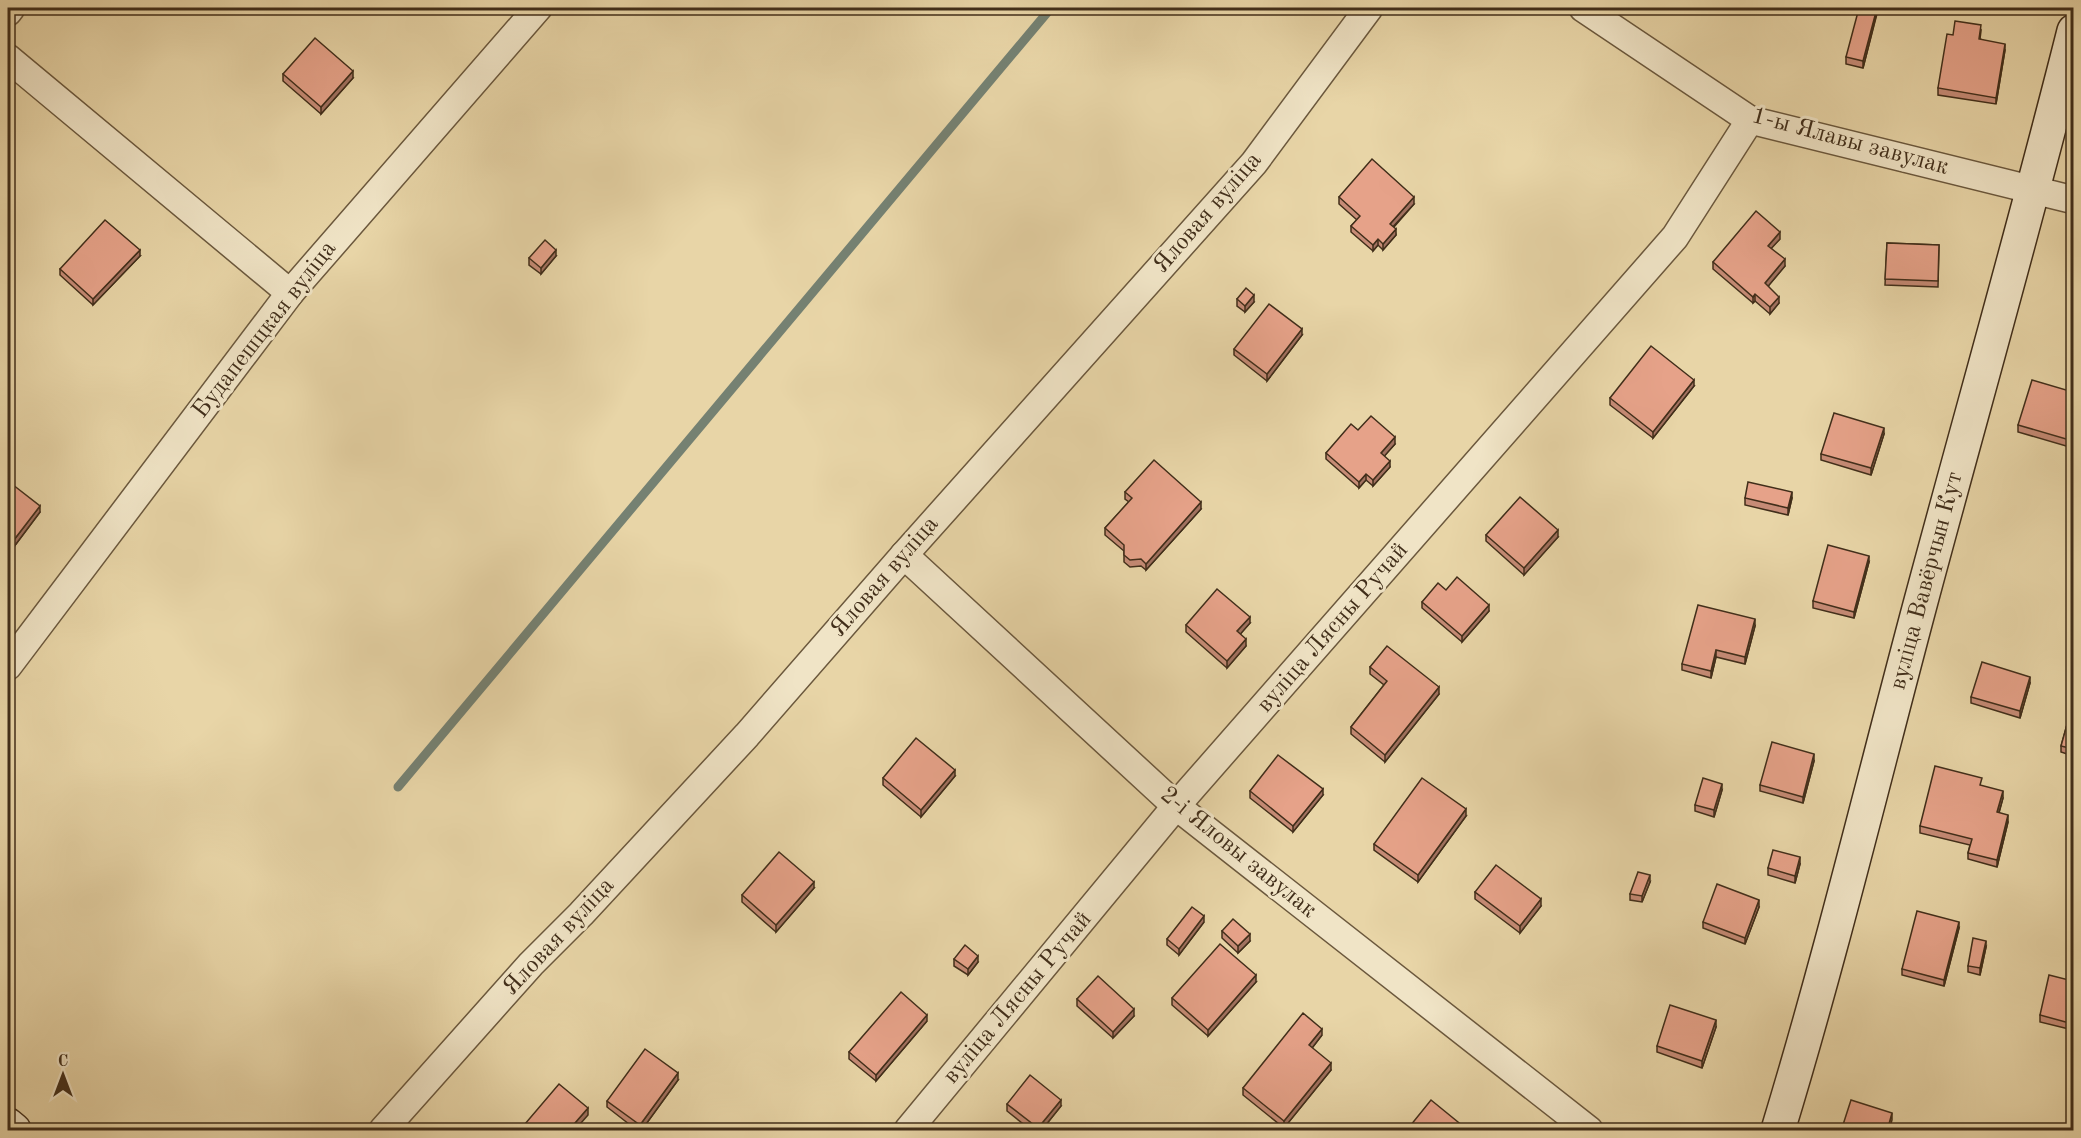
<svg xmlns="http://www.w3.org/2000/svg" width="2081" height="1138" viewBox="0 0 2081 1138" font-family="'Old Standard TT',serif">
<style>
.lines{fill:none;stroke-linecap:round;stroke-linejoin:round}
.stream{stroke:#758172;stroke-width:9}
.street-casing{stroke:#6b583d;stroke-width:30}
.secondary-casing{stroke:#412e1a;stroke-width:36}
.street{stroke:#f0e4c6;stroke-width:27}
.secondary{stroke:#f0e4c6;stroke-width:33}
.wall{fill:#c68b76;stroke:#412e1a;stroke-width:1.5}
.shaded-wall{fill:#a17160;stroke:#412e1a;stroke-width:1.5}
.building{fill:#e6a289;stroke:#412e1a;stroke-width:1.5}
.labels{text-anchor:middle;dominant-baseline:central;stroke-width:6;stroke-linejoin:round;paint-order:stroke}
.street-label{font-size:24px;fill:#412e1a;stroke:#f0e4c6}
</style>
<rect width="100%" height="100%" fill="#e8d5a7"/>
<filter id="stains"><feTurbulence type="fractalNoise" baseFrequency=".00333" numOctaves="4"/><feColorMatrix values="0 0 0 0 .2 0 0 0 0 .09 0 0 0 0 .02 0 0 0 .5 -.17"/></filter>
<radialGradient id="worn" r=".72"><stop offset=".6" stop-color="#630" stop-opacity="0"/><stop offset="1" stop-color="#630" stop-opacity=".3"/></radialGradient>
<g class="lines">
<polyline class="stream" points="398,787 1051,8"/>
<g class="street-casing">
<g id="street">
<polyline points="1583,8 1750,120 2074,200"/>
<polyline points="8,12 11,8"/>
<polyline points="8,58 290,293"/>
<polyline points="904,555 1176,806 1589,1130"/>
<polyline points="8,666 290,293 538,8"/>
<polyline points="383,1130 531,964 581,914 747,735 904,555 1254,163 1369,8"/>
<polyline points="908,1130 1176,806 1675,237 1750,120"/>
</g>
</g>
<g class="secondary-casing">
<g id="secondary">
<polyline points="8,1125 14,1130"/>
<path d="M 1778,1130 C 1831,956 1874,777 1921,601 C 1972,411 2026,222 2074,31"/>
</g>
</g>
<use href="#street" class="street"/>
<use href="#secondary" class="secondary"/>
</g>
<g class="wall">
<polygon points="1878,8 1863,68 1846,64 1846,57"/>
<polygon points="1981,31 1980,39 2005,50 1996,104 1938,95 1938,88"/>
<polygon points="283,74 353,78 321,114 283,81"/>
<polygon points="1339,197 1414,204 1394,227 1396,235 1383,250 1378,245 1373,251 1351,232 1351,226 1357,220 1339,204"/>
<polygon points="1780,239 1771,248 1785,266 1768,286 1779,303 1770,314 1755,301 1753,303 1713,269 1713,262"/>
<polygon points="1887,243 1939,245 1938,287 1885,285"/>
<polygon points="140,256 93,305 60,275 60,269"/>
<polygon points="556,256 541,274 529,265 529,258"/>
<polygon points="1237,299 1254,302 1245,312 1237,306"/>
<polygon points="1302,335 1267,381 1234,355 1234,349"/>
<polygon points="1694,386 1653,438 1610,405 1610,398"/>
<polygon points="2073,392 2073,448 2018,432 2018,425"/>
<polygon points="1358,430 1395,444 1384,456 1390,467 1373,486 1366,480 1359,488 1326,459 1326,453"/>
<polygon points="1884,434 1871,475 1821,460 1821,454"/>
<polygon points="8,482 40,512 10,552 8,550"/>
<polygon points="1125,492 1201,509 1146,570 1141,566 1130,567 1124,562 1124,551 1105,535 1105,528 1129,502 1125,499"/>
<polygon points="1745,498 1792,498 1788,515 1745,505"/>
<polygon points="1486,535 1558,537 1524,575 1486,541"/>
<polygon points="1869,562 1854,618 1813,608 1813,601"/>
<polygon points="1446,590 1489,611 1462,642 1422,608 1422,602"/>
<polygon points="1250,623 1240,634 1246,646 1227,668 1186,632 1186,625"/>
<polygon points="1755,626 1745,664 1716,657 1711,678 1682,670 1682,664"/>
<polygon points="1370,667 1439,694 1385,762 1351,734 1351,727 1384,685 1370,674"/>
<polygon points="2030,683 2020,718 1971,703 1971,697"/>
<polygon points="2073,703 2073,756 2061,752 2061,746"/>
<polygon points="1814,761 1803,803 1760,791 1760,785"/>
<polygon points="955,776 921,817 883,785 883,778"/>
<polygon points="1981,786 2003,798 1999,813 2008,822 1997,867 1968,859 1968,853 1970,845 1920,833 1920,826"/>
<polygon points="1722,790 1714,817 1695,811 1695,805"/>
<polygon points="1250,791 1323,795 1293,832 1250,798"/>
<polygon points="1466,816 1418,882 1374,850 1374,844"/>
<polygon points="1800,864 1795,883 1768,875 1768,868"/>
<polygon points="1650,882 1642,902 1630,900 1630,894"/>
<polygon points="814,888 776,932 742,902 742,895"/>
<polygon points="1475,892 1541,906 1520,933 1475,899"/>
<polygon points="1759,907 1745,944 1703,928 1703,922"/>
<polygon points="1204,922 1179,955 1167,945 1167,939"/>
<polygon points="1959,928 1944,986 1902,975 1902,969"/>
<polygon points="1222,931 1250,941 1238,953 1222,938"/>
<polygon points="1986,947 1980,975 1968,972 1968,966"/>
<polygon points="954,959 978,962 968,975 954,966"/>
<polygon points="2073,981 2073,1030 2040,1022 2040,1015"/>
<polygon points="1256,982 1208,1036 1172,1005 1172,998"/>
<polygon points="1077,999 1134,1016 1113,1038 1077,1006"/>
<polygon points="927,1021 876,1081 849,1059 849,1052"/>
<polygon points="1716,1027 1702,1068 1657,1052 1657,1046"/>
<polygon points="1322,1035 1312,1048 1331,1070 1284,1128 1243,1095 1243,1088"/>
<polygon points="678,1080 641,1131 638,1131 607,1107 607,1101"/>
<polygon points="1007,1104 1061,1106 1041,1131 1032,1131 1007,1111"/>
</g>
<g class="shaded-wall">
<polygon points="1877,8 1878,8 1878,10 1863,68 1863,61"/>
<polygon points="2005,44 2005,50 1996,104 1996,98"/>
<polygon points="353,71 353,78 321,114 321,107"/>
<polygon points="1414,197 1414,204 1390,230 1390,224"/>
<polygon points="1396,229 1396,235 1383,250 1383,244"/>
<polygon points="1780,232 1780,239 1768,252 1768,246"/>
<polygon points="1378,239 1378,245 1373,251 1373,245"/>
<polygon points="140,250 140,256 93,305 93,299"/>
<polygon points="556,250 556,256 541,274 541,268"/>
<polygon points="1785,259 1785,266 1765,290 1765,283"/>
<polygon points="1755,294 1755,301 1753,303 1753,297"/>
<polygon points="1254,295 1254,302 1245,312 1245,306"/>
<polygon points="1779,297 1779,303 1770,314 1770,307"/>
<polygon points="1302,329 1302,335 1267,381 1267,374"/>
<polygon points="1694,380 1694,386 1653,438 1653,432"/>
<polygon points="1884,428 1884,434 1871,475 1871,468"/>
<polygon points="1395,437 1395,444 1381,460 1381,453"/>
<polygon points="1390,461 1390,467 1373,486 1373,480"/>
<polygon points="1366,474 1366,480 1359,488 1359,482"/>
<polygon points="1792,492 1792,498 1788,515 1788,508"/>
<polygon points="1201,502 1201,509 1146,570 1146,564"/>
<polygon points="40,506 40,512 10,552 10,545"/>
<polygon points="1558,530 1558,537 1524,575 1524,568"/>
<polygon points="1869,556 1869,562 1854,618 1854,612"/>
<polygon points="1489,605 1489,611 1462,642 1462,636"/>
<polygon points="1250,617 1250,623 1237,638 1237,631"/>
<polygon points="1755,619 1755,626 1745,664 1745,657"/>
<polygon points="1246,639 1246,646 1227,668 1227,661"/>
<polygon points="1716,650 1716,657 1711,678 1711,671"/>
<polygon points="2030,677 2030,683 2020,718 2020,711"/>
<polygon points="1439,687 1439,694 1385,762 1385,755"/>
<polygon points="1814,754 1814,761 1803,803 1803,797"/>
<polygon points="955,770 955,776 921,817 921,810"/>
<polygon points="1722,784 1722,790 1714,817 1714,810"/>
<polygon points="1323,789 1323,795 1293,832 1293,826"/>
<polygon points="2003,791 2003,798 1997,819 1997,812"/>
<polygon points="1466,809 1466,816 1418,882 1418,875"/>
<polygon points="2008,815 2008,822 1997,867 1997,860"/>
<polygon points="1800,857 1800,864 1795,883 1795,876"/>
<polygon points="1650,875 1650,882 1642,902 1642,896"/>
<polygon points="814,882 814,888 776,932 776,925"/>
<polygon points="1541,899 1541,906 1520,933 1520,926"/>
<polygon points="1759,900 1759,907 1745,944 1745,938"/>
<polygon points="1204,916 1204,922 1179,955 1179,949"/>
<polygon points="1959,922 1959,928 1944,986 1944,980"/>
<polygon points="1250,934 1250,941 1238,953 1238,946"/>
<polygon points="1986,941 1986,947 1980,975 1980,968"/>
<polygon points="978,956 978,962 968,975 968,969"/>
<polygon points="1256,975 1256,982 1208,1036 1208,1030"/>
<polygon points="1134,1009 1134,1016 1113,1038 1113,1032"/>
<polygon points="927,1015 927,1021 876,1081 876,1075"/>
<polygon points="1716,1020 1716,1027 1702,1068 1702,1061"/>
<polygon points="1322,1029 1322,1035 1309,1052 1309,1045"/>
<polygon points="1331,1063 1331,1070 1284,1128 1284,1121"/>
<polygon points="678,1073 678,1080 641,1131 640,1131 640,1125"/>
<polygon points="1061,1100 1061,1106 1041,1131 1038,1131 1038,1128"/>
<polygon points="588,1108 588,1115 574,1131 568,1131"/>
<polygon points="1892,1113 1892,1120 1889,1131 1887,1131"/>
</g>
<g class="building">
<polygon points="1859,8 1877,8 1863,61 1846,57"/>
<polygon points="1955,21 1981,25 1979,39 2005,44 1996,98 1938,88 1947,34 1953,35"/>
<polygon points="315,38 353,71 321,107 283,74"/>
<polygon points="1372,159 1414,197 1390,224 1396,229 1383,244 1378,239 1373,245 1351,226 1360,216 1339,197"/>
<polygon points="1756,211 1780,232 1768,246 1785,259 1765,283 1779,297 1770,307 1755,294 1753,297 1713,262"/>
<polygon points="105,220 140,250 93,299 60,269"/>
<polygon points="545,240 556,250 541,268 529,258"/>
<polygon points="1887,243 1939,245 1938,281 1885,279"/>
<polygon points="1246,288 1254,295 1245,306 1237,299"/>
<polygon points="1269,304 1302,329 1267,374 1234,349"/>
<polygon points="1651,346 1694,380 1653,432 1610,398"/>
<polygon points="2032,380 2073,392 2073,441 2018,425"/>
<polygon points="1834,413 1884,428 1871,468 1821,454"/>
<polygon points="1371,416 1395,437 1381,453 1390,461 1373,480 1366,474 1359,482 1326,453 1351,424 1358,430"/>
<polygon points="1154,460 1201,502 1146,564 1141,559 1130,560 1124,555 1124,545 1105,528 1132,498 1125,492"/>
<polygon points="8,481 40,506 10,545 8,543"/>
<polygon points="1748,482 1792,492 1788,508 1745,498"/>
<polygon points="1520,497 1558,530 1524,568 1486,535"/>
<polygon points="1828,545 1869,556 1854,612 1813,601"/>
<polygon points="1457,577 1489,605 1462,636 1422,602 1438,583 1446,590"/>
<polygon points="1217,589 1250,617 1237,631 1246,639 1227,661 1186,625"/>
<polygon points="1698,605 1755,619 1745,657 1716,650 1711,671 1682,664"/>
<polygon points="1387,646 1439,687 1385,755 1351,727 1387,681 1370,667"/>
<polygon points="1982,662 2030,677 2020,711 1971,697"/>
<polygon points="2073,703 2073,749 2061,746"/>
<polygon points="916,738 955,770 921,810 883,778"/>
<polygon points="1772,742 1814,754 1803,797 1760,785"/>
<polygon points="1278,755 1323,789 1293,826 1250,791"/>
<polygon points="1935,766 1982,778 1980,785 2003,791 1997,812 2008,815 1997,860 1968,853 1972,839 1920,826"/>
<polygon points="1422,778 1466,809 1418,875 1374,844"/>
<polygon points="1703,778 1722,784 1714,810 1695,805"/>
<polygon points="1773,850 1800,857 1795,876 1768,868"/>
<polygon points="779,852 814,882 776,925 742,895"/>
<polygon points="1496,865 1541,899 1520,926 1475,892"/>
<polygon points="1638,872 1650,875 1642,896 1630,894"/>
<polygon points="1717,884 1759,900 1745,938 1703,922"/>
<polygon points="1192,907 1204,916 1179,949 1167,939"/>
<polygon points="1917,911 1959,922 1944,980 1902,969"/>
<polygon points="1233,919 1250,934 1238,946 1222,931"/>
<polygon points="1973,938 1986,941 1980,968 1968,966"/>
<polygon points="1220,944 1256,975 1208,1030 1172,998"/>
<polygon points="965,945 978,956 968,969 954,959"/>
<polygon points="2049,975 2073,981 2073,1024 2040,1015"/>
<polygon points="1098,976 1134,1009 1113,1032 1077,999"/>
<polygon points="901,992 927,1015 876,1075 849,1052"/>
<polygon points="1670,1005 1716,1020 1702,1061 1657,1046"/>
<polygon points="1303,1013 1322,1029 1309,1045 1331,1063 1284,1121 1243,1088"/>
<polygon points="645,1049 678,1073 640,1125 607,1101"/>
<polygon points="1030,1075 1061,1100 1038,1128 1007,1104"/>
<polygon points="559,1084 588,1108 568,1131 519,1131"/>
<polygon points="1431,1100 1469,1131 1406,1131"/>
<polygon points="1851,1100 1892,1113 1887,1131 1841,1131"/>
</g>
<g class="labels">
<g class="street-label">
<text transform="translate(1850 142) rotate(15)">1-ы Ялавы завулак</text>
<text transform="translate(1208 213) rotate(-49)">Яловая вуліца</text>
<text transform="translate(265 330) rotate(-52)">Будапешцкая вуліца</text>
<text transform="translate(885 577) rotate(-49)">Яловая вуліца</text>
<text transform="translate(1927 581) rotate(-75)">вуліца Вавёрчын Кут</text>
<text transform="translate(1333 628) rotate(-49)">вуліца Лясны Ручай</text>
<text transform="translate(1238 853) rotate(39)">2-і Яловы завулак</text>
<text transform="translate(559 937) rotate(-47)">Яловая вуліца</text>
<text transform="translate(1018 998) rotate(-50)">вуліца Лясны Ручай</text>
</g>
</g>
<rect width="2081" height="1138" fill="none" stroke="#e8d5a7" stroke-width="30"/>
<rect x="9" y="9" width="2063" height="1120" fill="none" stroke="#412e1a" stroke-width="3"/>
<rect x="15" y="15" width="2051" height="1108" fill="none" stroke="#412e1a" stroke-width="1.5"/>
<g transform="translate(63 1075)" stroke="#f0e4c6" stroke-width="4.5" paint-order="stroke">
<path d="M0-4.5L10 22L0 15L-10 22Z" fill="#412e1a"/>
<text y="-9" font-size="16" font-weight="bold" text-anchor="middle" fill="#412e1a">С</text>
</g>
<rect width="100%" height="100%" filter="url(#stains)"/>
<rect width="100%" height="100%" fill="url(#worn)"/>
</svg>
